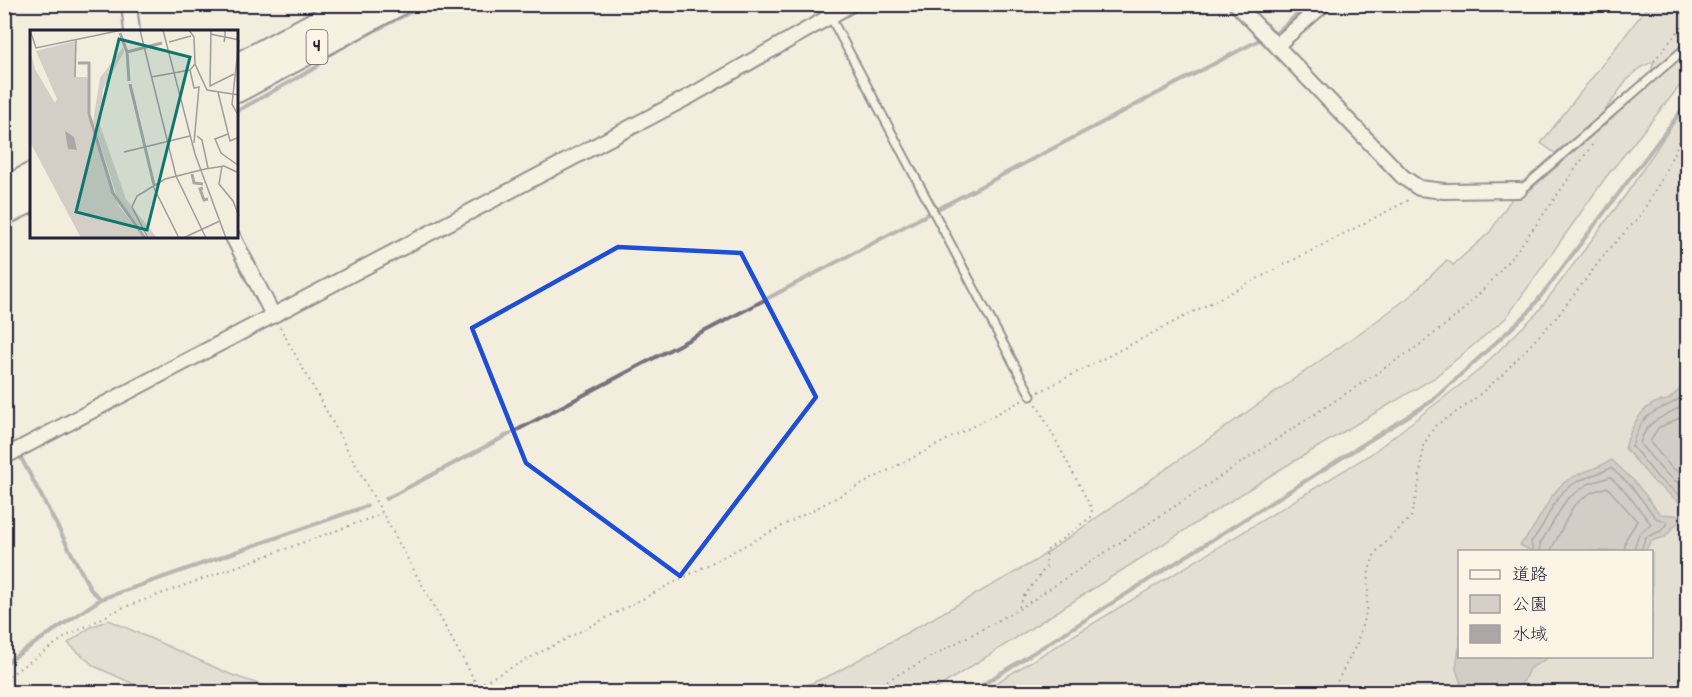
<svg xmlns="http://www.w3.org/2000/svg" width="1692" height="697" viewBox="0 0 1692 697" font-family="Dekko,'Klee One',sans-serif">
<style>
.green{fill:#d4cfc6;stroke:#7b7880;stroke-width:1.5;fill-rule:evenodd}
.water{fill:#aca7a6;stroke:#75727b;stroke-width:1.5}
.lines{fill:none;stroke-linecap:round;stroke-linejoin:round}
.shore{stroke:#595766;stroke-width:1.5}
.stream{stroke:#75727b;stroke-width:4}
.lane-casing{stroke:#22223b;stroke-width:11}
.street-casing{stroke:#22223b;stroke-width:18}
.highway-casing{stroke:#22223b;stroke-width:28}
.path{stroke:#22223b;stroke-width:2;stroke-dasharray:1.5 4.5;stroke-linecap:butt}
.lane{stroke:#fcf5e5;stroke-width:7}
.street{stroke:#fcf5e5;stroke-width:14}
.highway{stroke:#fcf5e5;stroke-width:24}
.marked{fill:none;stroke:#1d4ed8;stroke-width:4.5;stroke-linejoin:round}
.labels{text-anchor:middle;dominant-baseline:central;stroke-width:5;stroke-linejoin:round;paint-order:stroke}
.shield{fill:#fcf5e5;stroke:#63616e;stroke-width:1.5}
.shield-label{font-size:20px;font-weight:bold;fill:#22223b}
.inset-river{fill:none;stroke:#aca7a6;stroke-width:3}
.inset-road{fill:none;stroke:#9f9c9d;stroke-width:1.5}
.view{fill:#0f766e;fill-opacity:0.15;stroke:#0f766e;stroke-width:3}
.inset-edge{fill:none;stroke:#22223b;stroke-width:3}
</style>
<rect width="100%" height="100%" fill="#f3edde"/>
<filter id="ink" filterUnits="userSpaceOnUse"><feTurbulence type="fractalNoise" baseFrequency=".0167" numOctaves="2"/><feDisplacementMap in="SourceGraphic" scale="12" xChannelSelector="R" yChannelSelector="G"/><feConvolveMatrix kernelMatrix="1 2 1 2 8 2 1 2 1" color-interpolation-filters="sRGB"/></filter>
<g filter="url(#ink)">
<g class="green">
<path d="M 1649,5 L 1687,5 L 1687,42 L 1650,74 L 1654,62 C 1628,68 1619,95 1602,114 C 1589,129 1570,140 1555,153 L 1541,143 Z"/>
<polygon points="1687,52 1687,77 1606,177 1506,318 1434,378 1276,472 931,692 791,692 835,673 1035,561 1371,325 1409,297 1447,260 1453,265 1490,232 1512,198 1529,191"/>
<path d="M 1687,103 L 1687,692 L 981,692 L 1371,454 L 1478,371 L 1537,313 L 1627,193 ZM 1460,552 L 1652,552 L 1652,656 L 1460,656 Z"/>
<polygon points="109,620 232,675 282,692 151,692 94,666 68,643 91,627"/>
</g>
<g class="water">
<path d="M 1687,383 L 1688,501 L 1684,506 L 1654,482 L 1625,448 C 1631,426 1642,401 1668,400 Z"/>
<path d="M 1612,460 L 1635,482 L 1660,514 L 1676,515 L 1680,520 L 1665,537 L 1651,541 L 1645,551 L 1531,551 L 1520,545 C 1536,529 1542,509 1556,491 C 1569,473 1594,471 1612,460 Z"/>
<polygon points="1459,647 1460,656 1549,657 1529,669 1523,682 1513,692 1460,692 1462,687 1456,669"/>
</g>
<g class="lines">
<g class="shore">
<path d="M 1688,392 C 1662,416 1644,402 1632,446 L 1658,478 L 1683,498 L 1688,498"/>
<path d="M 1688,402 C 1668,417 1647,416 1640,444 L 1664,472 L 1688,491"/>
<polyline points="1688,414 1658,428 1650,442 1670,466 1688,480"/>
<path d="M 1533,552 L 1531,542 C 1544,528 1549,509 1561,494 C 1574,479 1594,476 1611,468 L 1631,486 L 1656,518 L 1668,522 L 1661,531 L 1646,537 L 1640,552"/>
<polyline points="1540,552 1540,544 1567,499 1588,484 1610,477 1625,491 1651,524 1639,534 1633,552"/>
<polyline points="1550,552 1574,505 1592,492 1607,487 1637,521 1626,539 1624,552"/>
</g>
<g class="stream">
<polyline points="1277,32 1309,4"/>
<polyline points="237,111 315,68 328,55 426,4"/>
<polyline points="4,427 15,447"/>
<polyline points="19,454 91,590 101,599"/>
<polyline points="386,499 1261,39"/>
<polyline points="4,664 101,599 367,506"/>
<polyline points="971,692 1432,401 1528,313 1688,102"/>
</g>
<g class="lane-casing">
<g id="lane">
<polyline points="830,16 1031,396"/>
<polyline points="1519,190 1528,184 1688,46"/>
</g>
</g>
<g class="street-casing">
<g id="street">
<polyline points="129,4 132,32"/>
<polyline points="1236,4 1403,177 1419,188 1444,191 1519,190"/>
<polyline points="1277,45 1324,4"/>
<polyline points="233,237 273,315"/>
<polyline points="4,457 692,95 852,4"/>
</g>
</g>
<g class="highway-casing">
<g id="highway">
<polyline points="237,66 353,4"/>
<polyline points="237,90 397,4"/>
<polyline points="4,190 32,175"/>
<polyline points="4,213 32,199"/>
</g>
</g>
<g class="path">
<polyline points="1654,61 1688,19"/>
<polyline points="280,327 481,692"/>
<polyline points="1039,392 1411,199"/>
<polyline points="1019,607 1024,596 1046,567 1046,551 1091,517 1092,509 1036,403"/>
<polyline points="4,679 67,636 122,608 382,514"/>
<polyline points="478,685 1023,400"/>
<path d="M 866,692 L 1019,609 L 1415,348 C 1428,338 1442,328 1455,317 C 1511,268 1552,201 1595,141"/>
<polyline points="1332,692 1357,643 1367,609 1369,570 1375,553 1411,517 1419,484 1423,446 1435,426 1467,405 1501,376 1555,319 1609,249 1640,216 1660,182 1688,123"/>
</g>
<use href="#lane" class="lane"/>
<use href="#street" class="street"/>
<use href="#highway" class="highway"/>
</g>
</g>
<path d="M0 0H1692V697H0ZM 618,247 L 741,253 L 816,397 L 680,576 L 526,463 L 472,328 Z" fill="#f3edde" fill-opacity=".55" fill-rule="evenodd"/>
<path class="marked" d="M 618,247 L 741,253 L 816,397 L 680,576 L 526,463 L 472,328 Z"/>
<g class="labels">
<rect class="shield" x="306.5" y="30" width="21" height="34" rx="4.5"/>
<g class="shield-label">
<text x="317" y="47">4</text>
</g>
</g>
<g transform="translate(30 30)">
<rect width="208" height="208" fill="#f3edde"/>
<path d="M 45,11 L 45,47 L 57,47 L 60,52 L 58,82 L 79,155 L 89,176 L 114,208 L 51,208 L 0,112 L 0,20 L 5,39 L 25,73 L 27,69 L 6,21 ZM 93,17 L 94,22 L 73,59 L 70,95 L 96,169 L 127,208 L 116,206 L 88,170 L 63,92 L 70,48 Z" fill="#d4cfc6"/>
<path d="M 35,101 L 44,107 L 47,120 L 38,119 Z" fill="#aca7a6"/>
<path class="inset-river" d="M 90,3 L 97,22 L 99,51M 97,22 L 132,13M 48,33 L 59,33 L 59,84 L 83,163 L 115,208M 100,54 L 124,155M 162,144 L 164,153 L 173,154M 173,158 L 170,159 L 174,170 L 178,169"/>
<path class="inset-road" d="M 0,0 L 6,18 L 92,0M 110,0 L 146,146 L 176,208M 133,0 L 165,124 L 196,208M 159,0 L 164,7 L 165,34 L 177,60 L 209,65M 181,0 L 180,56 L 204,44M 180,4 L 195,7 L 195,0M 209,10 L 202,74 L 209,87M 139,12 L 161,6M 194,12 L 195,7 L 209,10M 160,40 L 164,58 L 169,57 L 164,113M 45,47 L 46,10M 121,47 L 160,40 L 165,34M 188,62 L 200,111 L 209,107M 198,104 L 185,109 L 191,123 L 209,136M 167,106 L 172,110 L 178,138M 94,122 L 160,106M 192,136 L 189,154 L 203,171 L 209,186M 123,156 L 149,208M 118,208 L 102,177 L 107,166 L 135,149 L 175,139 L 194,136 L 209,143M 153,208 L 190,191"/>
<path class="view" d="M 89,9 L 160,27 L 117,200 L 46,182 Z"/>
<rect width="208" height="208" class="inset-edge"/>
</g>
<rect width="1692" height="697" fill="none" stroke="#fcf5e5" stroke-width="24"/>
<rect x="12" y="12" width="1668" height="673" fill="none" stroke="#22223b" stroke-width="2" filter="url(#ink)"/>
<rect x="1458" y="550" width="195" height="108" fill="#fcf5e5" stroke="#a5a1a1" stroke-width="1.5"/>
<rect x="1470" y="570" width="30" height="9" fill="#fcf5e5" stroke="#a5a1a1" stroke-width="1.5"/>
<text x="1512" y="580" font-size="18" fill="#22223b">道路</text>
<rect x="1470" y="595" width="30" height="18" fill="#d4cfc6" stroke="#a5a1a1" stroke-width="1.5"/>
<text x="1512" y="610" font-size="18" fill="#22223b">公園</text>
<rect x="1470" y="625" width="30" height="18" fill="#aca7a6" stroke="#a5a1a1" stroke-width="1.5"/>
<text x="1512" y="640" font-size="18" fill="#22223b">水域</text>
</svg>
